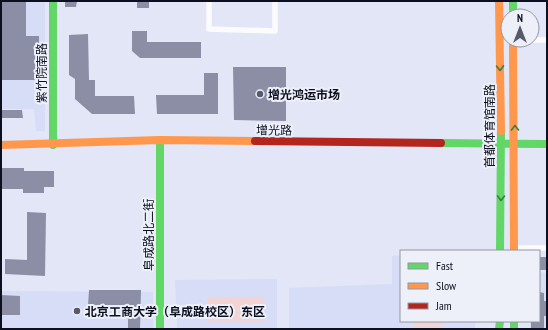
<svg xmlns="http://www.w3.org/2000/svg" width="548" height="330" viewBox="0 0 548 330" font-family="'PT Sans Narrow','Noto Sans SC',sans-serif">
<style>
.built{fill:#d7ddf6}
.pitch{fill:#f1d4d3}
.building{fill:#8b8ea5}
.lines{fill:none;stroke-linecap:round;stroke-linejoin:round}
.street{stroke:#fbfbfe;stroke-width:5.5}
.fast{stroke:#63d668;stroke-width:8}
.slow{stroke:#ff974d;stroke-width:8}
.jam{stroke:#b3261e;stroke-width:8}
.oneway{stroke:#3c7c47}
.poi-dot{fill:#575a6a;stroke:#edf0f9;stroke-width:1.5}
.labels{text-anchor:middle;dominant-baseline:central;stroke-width:4;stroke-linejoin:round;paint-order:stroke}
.street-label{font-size:12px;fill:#0c0f1f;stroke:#edf0f9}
.poi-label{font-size:12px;font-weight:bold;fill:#0c0f1f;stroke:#edf0f9;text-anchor:start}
</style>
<rect width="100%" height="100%" fill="#e2e6f6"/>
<g class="built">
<polygon points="1,1 45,1 45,131 36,131 34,109 1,109"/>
<polygon points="401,255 401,321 475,321 475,329 289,329 289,288 392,284 392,256"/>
<polygon points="539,272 547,273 547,329 530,329 530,321 539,321"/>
<polygon points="277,279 277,329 177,329 175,280"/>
<polygon points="1,291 153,292 153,329 1,329"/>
</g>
<g class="pitch">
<rect x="208" y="297" width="56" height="25"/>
<rect x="414" y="321" width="28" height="8"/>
</g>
<g class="building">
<polygon points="1,1 26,1 26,36 39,36 39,80 1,80"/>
<polygon points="65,1 77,1 76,7 65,7"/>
<rect x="137" y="1" width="12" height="7"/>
<polygon points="132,31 147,31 147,42 201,42 201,58 140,58 132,51"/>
<polygon points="88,34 89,80 95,80 95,96 134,96 135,114 92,114 75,99 75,79 69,75 69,35"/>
<polygon points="233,67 286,67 286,121 234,120"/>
<polygon points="204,73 218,73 218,114 157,114 156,95 204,95"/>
<polygon points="1,110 22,110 23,118 1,118"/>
<polygon points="1,168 24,168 24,171 54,171 54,187 44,187 44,193 23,193 23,189 1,189"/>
<polygon points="27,212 46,213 45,276 5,274 5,259 27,260"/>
<rect x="539" y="257" width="8" height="13"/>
<polygon points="89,290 141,290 140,329 128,329 128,305 88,305"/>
<polygon points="539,292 544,293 544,301 547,301 547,316 544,316 544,329 531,329 531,321 539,321"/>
<polygon points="1,295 20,296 20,315 1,315"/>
</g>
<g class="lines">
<g class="street">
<polyline points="209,1 209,29 275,31 275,1"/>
<polyline points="532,40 547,40"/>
<polyline points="514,248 547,248"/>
</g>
<g class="fast">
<polyline points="53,1 53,145"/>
<polyline points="513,1 513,16"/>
<polyline points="160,140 160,329"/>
<polyline points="441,143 547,144"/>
<polyline points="500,251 501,131"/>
<polyline points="514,321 514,329"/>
<polyline points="499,329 500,321"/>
</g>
<g class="slow">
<polyline points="499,1 501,131"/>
<polyline points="513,40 514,251"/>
<polyline points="1,145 160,140 255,141"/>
</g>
<polyline class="jam" points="255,141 441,143"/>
</g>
<defs><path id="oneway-chevron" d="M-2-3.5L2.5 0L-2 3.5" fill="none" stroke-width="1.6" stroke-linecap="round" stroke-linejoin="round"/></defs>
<g class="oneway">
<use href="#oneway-chevron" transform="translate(500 68) rotate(89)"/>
<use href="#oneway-chevron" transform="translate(515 128) rotate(-91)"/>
<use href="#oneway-chevron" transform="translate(501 198) rotate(91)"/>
</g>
<g class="poi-dot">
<circle cx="260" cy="94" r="4"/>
<circle cx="77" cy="311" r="4"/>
</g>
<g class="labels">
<g class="street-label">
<text transform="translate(41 73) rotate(-90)">紫竹院南路</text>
<text transform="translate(489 126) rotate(-90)">首都体育馆南路</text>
<text transform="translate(274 130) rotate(1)">增光路</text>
<text transform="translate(148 235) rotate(-90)">阜成路北二街</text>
</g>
<g class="poi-label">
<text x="268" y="94">增光鸿运市场</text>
<text x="85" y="311">北京工商大学（阜成路校区）东区</text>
</g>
</g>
<rect width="548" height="330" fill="none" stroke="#0c0f1f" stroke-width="4"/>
<rect x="400" y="250" width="140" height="72" fill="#edf0f9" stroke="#9396a2"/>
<rect x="408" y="263" width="20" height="6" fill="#63d668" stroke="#9396a2"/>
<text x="436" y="270" font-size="12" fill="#0c0f1f">Fast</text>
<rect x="408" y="283" width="20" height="6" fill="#ff974d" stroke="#9396a2"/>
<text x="436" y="290" font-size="12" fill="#0c0f1f">Slow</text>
<rect x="408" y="303" width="20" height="6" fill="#b3261e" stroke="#9396a2"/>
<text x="436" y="310" font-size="12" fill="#0c0f1f">Jam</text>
<g transform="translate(520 28)"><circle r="19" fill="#edf0f9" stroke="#9396a2"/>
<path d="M0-3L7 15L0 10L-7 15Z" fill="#575a6a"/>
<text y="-6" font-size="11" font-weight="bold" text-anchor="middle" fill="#0c0f1f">N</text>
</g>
</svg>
